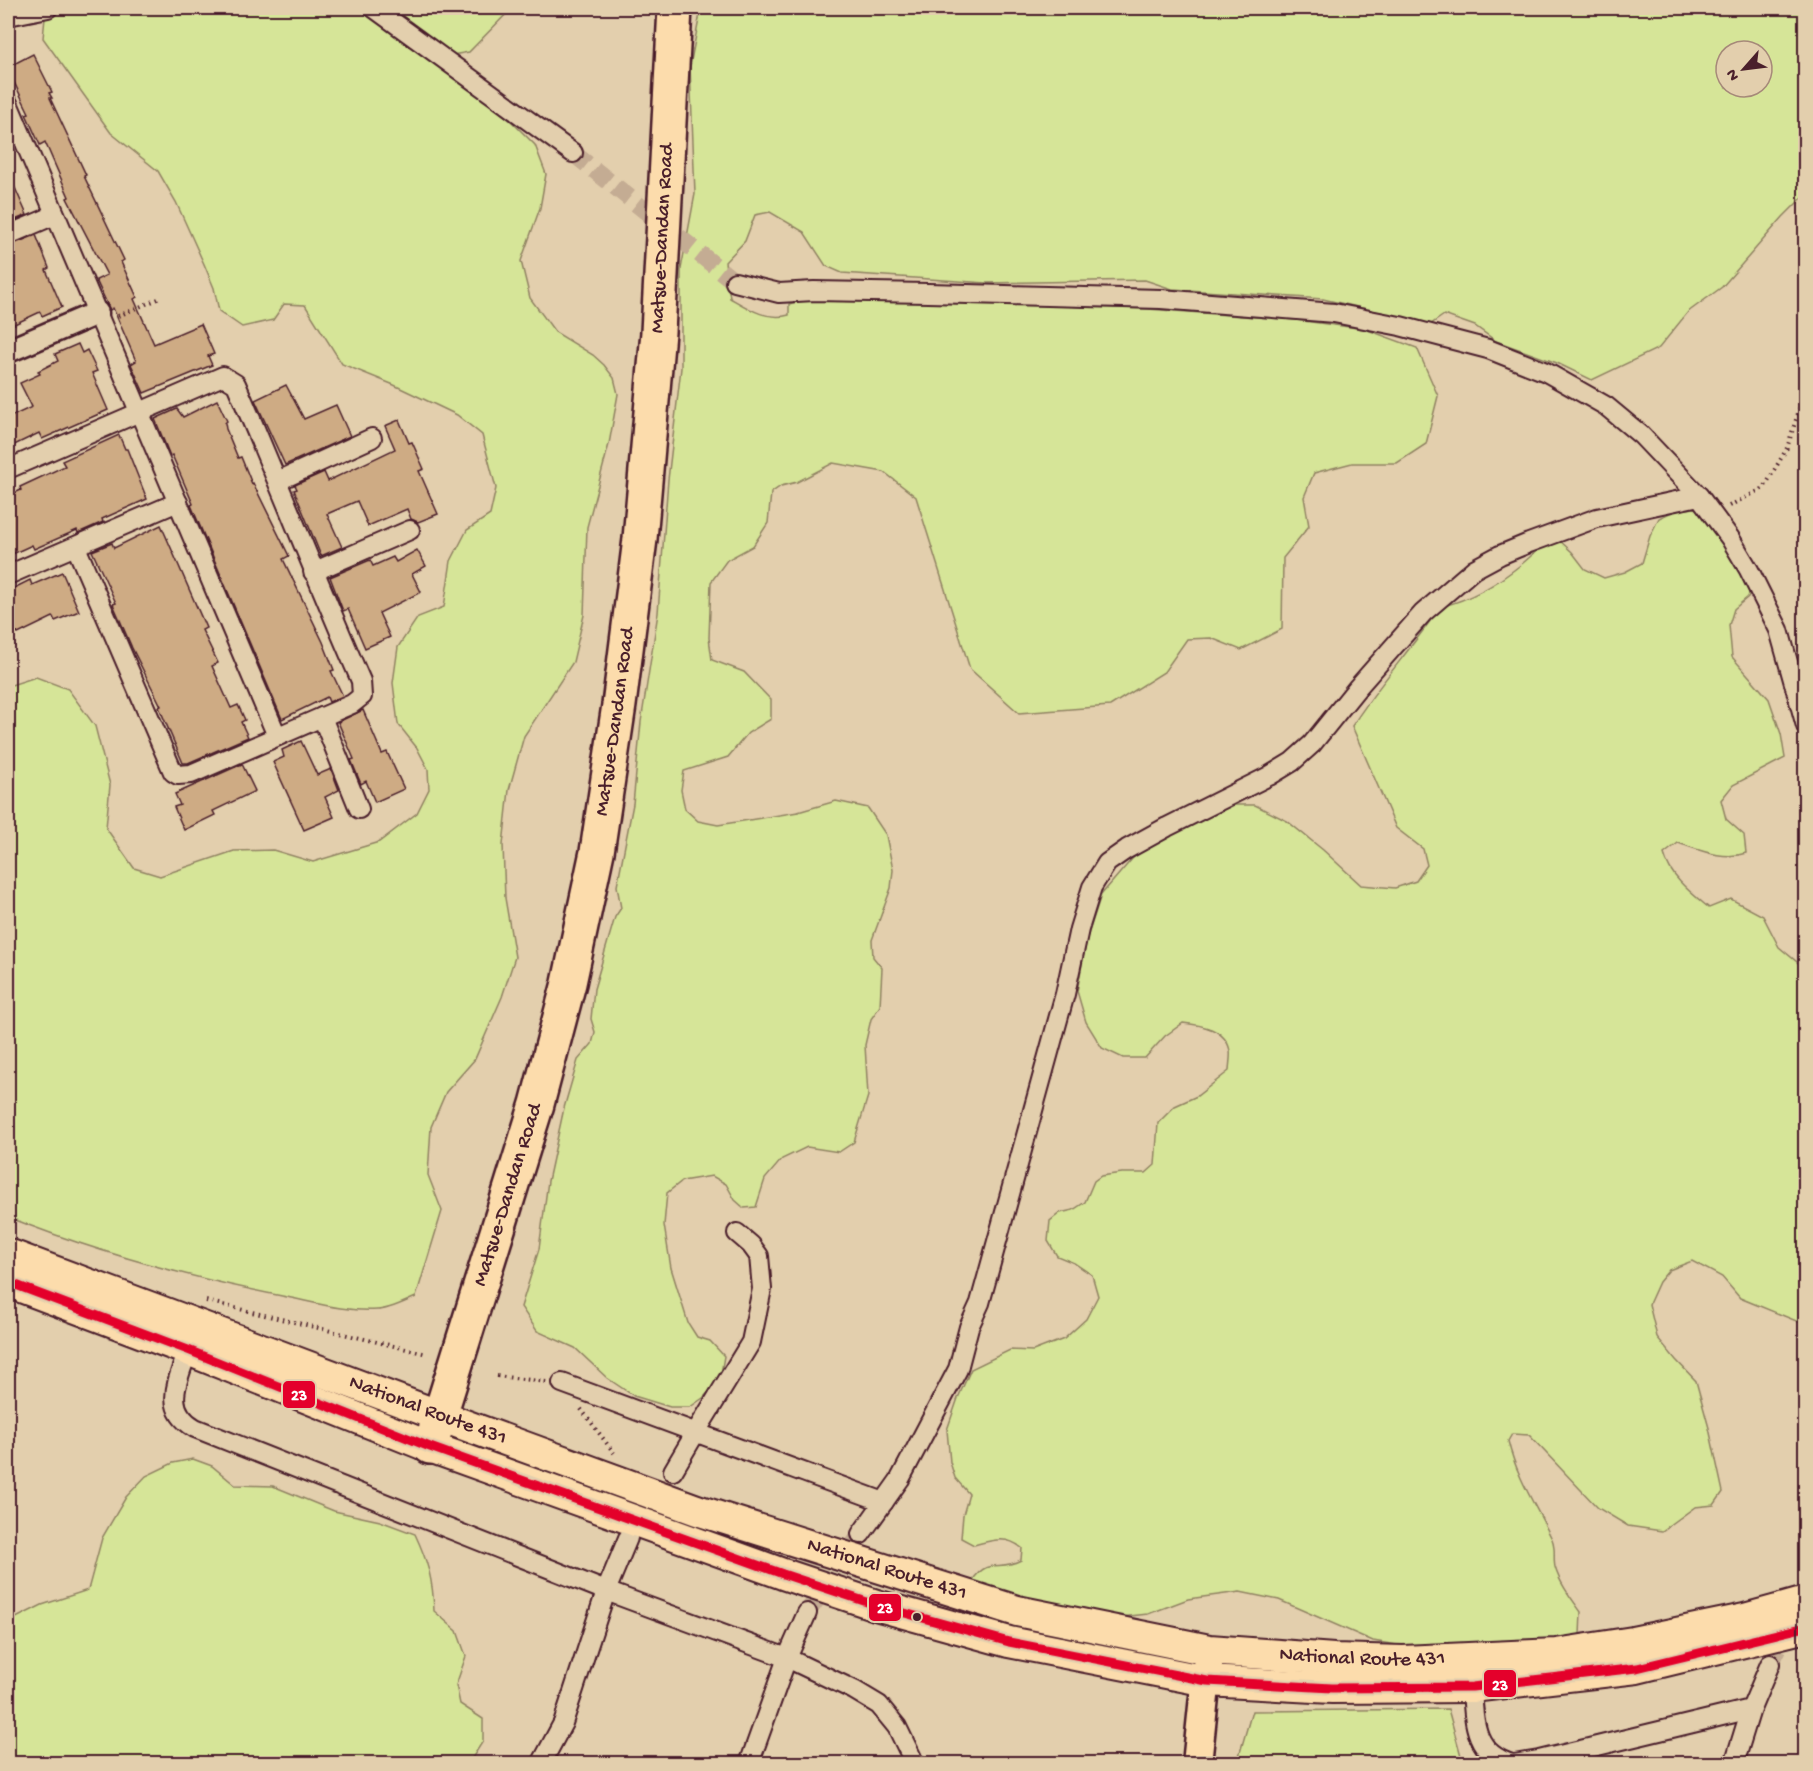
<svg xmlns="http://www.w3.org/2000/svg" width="1813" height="1771" viewBox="0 0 1813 1771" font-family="'Gochi Hand',sans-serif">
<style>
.green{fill:#d6e598;stroke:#908262;stroke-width:1.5;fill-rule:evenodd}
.building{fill:#ceab84;stroke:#4a1f2b;stroke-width:1.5}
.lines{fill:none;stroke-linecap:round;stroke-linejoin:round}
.minor-tunnel{stroke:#c4ac93;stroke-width:18;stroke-dasharray:18 9;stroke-linecap:butt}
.minor-casing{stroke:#4a1f2b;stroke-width:22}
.tertiary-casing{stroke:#4a1f2b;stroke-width:27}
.primary-casing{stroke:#4a1f2b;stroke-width:33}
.trunk-casing{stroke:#4a1f2b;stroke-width:34}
.motorway-casing{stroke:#4a1f2b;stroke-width:38}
.path{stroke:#4a1f2b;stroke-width:4;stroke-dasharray:1.5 4.5;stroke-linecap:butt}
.minor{stroke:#e3cfad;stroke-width:18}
.tertiary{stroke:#e3cfad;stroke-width:22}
.primary{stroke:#fcdcac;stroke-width:28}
.trunk{stroke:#fcdcac;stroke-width:30}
.motorway{stroke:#fcdcac;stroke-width:33}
.bus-1-casing{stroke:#e3cfad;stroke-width:14}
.bus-1{stroke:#e4002b;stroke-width:9}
.bus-dot{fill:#4a1f2b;stroke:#e3cfad;stroke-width:2}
.labels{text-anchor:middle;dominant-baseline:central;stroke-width:5;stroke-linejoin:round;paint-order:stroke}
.street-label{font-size:21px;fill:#4a1f2b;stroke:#e3cfad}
.line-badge{stroke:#e3cfad;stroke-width:2}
.badge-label{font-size:16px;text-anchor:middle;font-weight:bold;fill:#fff}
</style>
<rect width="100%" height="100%" fill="#e3cfad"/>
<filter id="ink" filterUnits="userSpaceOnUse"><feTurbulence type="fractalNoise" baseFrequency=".0167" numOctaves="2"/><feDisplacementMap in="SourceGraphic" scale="12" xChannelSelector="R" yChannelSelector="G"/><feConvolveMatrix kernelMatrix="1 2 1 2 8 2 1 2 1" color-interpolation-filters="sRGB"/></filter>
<g filter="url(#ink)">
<g class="green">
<path d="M 79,8 L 361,8 L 458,79 L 512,122 L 535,145 L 546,174 L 540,208 L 521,261 L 530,298 L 555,332 L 593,355 L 604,365 L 614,378 L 618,394 L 609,444 L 587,527 L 584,615 L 573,662 L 524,736 L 509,790 L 503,845 L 505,898 L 515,957 L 502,997 L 475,1059 L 446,1092 L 431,1127 L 428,1175 L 442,1211 L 416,1297 C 404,1302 389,1310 377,1310 C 347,1312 316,1303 287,1297 C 191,1278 98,1253 8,1217 L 8,686 L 36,677 L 68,689 L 95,726 L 110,785 L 106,828 L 134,868 L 160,876 L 234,851 L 273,850 L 313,862 L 379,842 L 417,813 L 429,789 L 428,769 L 417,748 L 398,724 L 393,683 L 398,647 L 418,617 L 444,607 L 451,561 L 467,530 L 490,515 L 496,488 L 482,435 L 457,415 L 394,385 L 342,364 L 305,305 L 284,304 L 273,320 L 242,327 L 219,311 L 214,288 L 204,264 L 176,202 L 158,171 L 111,133 L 43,38 L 45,18 L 61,11 Z"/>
<polygon points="386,8 512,8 469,52 452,55"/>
<path d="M 708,8 L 1805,8 L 1805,195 L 1783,217 L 1722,287 L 1688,312 L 1659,348 L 1592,380 L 1557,363 L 1496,341 L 1475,326 L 1444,315 L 1431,324 L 1323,299 L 1172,289 L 1145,280 L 987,283 L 842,273 L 826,266 L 804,232 L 770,212 L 755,215 L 745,241 L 725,262 L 730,298 C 749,309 767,321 789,315 L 789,304 L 815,297 L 1148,309 L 1296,320 L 1365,329 L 1417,348 L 1438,396 L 1426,444 L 1397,463 L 1352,463 L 1314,473 L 1304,497 L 1309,526 L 1283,558 L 1282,629 L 1241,650 L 1211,638 L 1187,639 L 1164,672 L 1110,706 L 1019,713 L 970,669 L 916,497 L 884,472 L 833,463 L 797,482 L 781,486 L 771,493 L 768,523 L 753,546 L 727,560 L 711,582 L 709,638 L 712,660 L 744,672 L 771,700 L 771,719 L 748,733 L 728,757 L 684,771 L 681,790 L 685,809 L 698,821 L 718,825 L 798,812 L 836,801 L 868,808 L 886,835 L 893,870 L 891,888 L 872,940 L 873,957 L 882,968 L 880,1006 L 871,1019 L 865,1045 L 868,1096 L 854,1142 L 839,1152 L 807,1147 L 782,1159 L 765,1179 L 756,1207 L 744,1208 L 735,1200 L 726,1184 L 712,1176 L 682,1181 L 667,1193 L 664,1225 L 671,1268 L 688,1323 L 697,1337 L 710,1341 L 724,1356 L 720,1380 L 703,1398 L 690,1407 L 670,1407 L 634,1396 L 607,1378 L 575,1348 L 537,1331 L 521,1307 L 539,1249 L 548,1181 L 564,1108 L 578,1060 L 592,1044 L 595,1032 L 591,1019 L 594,989 L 615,917 L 621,908 L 617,886 L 633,804 L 641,722 L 658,613 L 668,480 L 681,368 L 681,269 L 695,194 L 690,66 L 700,14 ZM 1726,51 L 1762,51 L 1762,87 L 1726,87 Z"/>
<path d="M 1694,508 L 1717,513 L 1756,573 L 1748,597 L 1734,609 L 1729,625 L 1732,657 L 1769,699 L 1781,734 L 1785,758 L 1733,785 L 1721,800 L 1726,819 L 1744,835 L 1746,853 C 1724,861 1700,850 1678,843 L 1664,854 C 1670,877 1691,893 1709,908 L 1731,899 L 1763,916 L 1779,947 L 1802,966 L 1805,964 L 1806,1325 L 1740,1298 L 1722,1277 L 1692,1261 L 1669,1270 L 1659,1282 L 1649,1304 L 1657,1337 L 1676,1360 L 1696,1381 L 1709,1428 L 1723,1492 L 1714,1505 L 1695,1507 L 1662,1531 L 1628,1526 L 1598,1508 L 1529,1435 L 1512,1434 L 1508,1441 C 1517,1478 1536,1506 1552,1539 C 1556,1548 1553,1558 1555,1567 C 1560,1584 1571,1598 1581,1612 L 1580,1635 L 1563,1646 L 1421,1649 L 1373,1641 L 1279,1600 L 1240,1592 L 1188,1599 L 1148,1614 L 1093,1620 L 972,1581 C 989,1556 999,1572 1021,1560 L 1022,1548 C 1006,1535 993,1540 974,1545 L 961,1538 L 963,1515 L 969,1494 L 955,1478 L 950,1462 L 947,1430 L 958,1398 L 971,1369 L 1010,1350 L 1033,1351 L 1064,1339 L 1086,1319 L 1098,1296 L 1092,1275 L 1074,1263 L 1057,1256 L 1048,1241 L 1050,1221 L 1060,1213 L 1073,1210 L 1085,1202 L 1094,1181 L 1101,1176 L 1122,1173 L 1146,1173 L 1155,1165 L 1158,1123 L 1175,1106 L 1197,1096 L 1229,1071 C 1229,1065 1231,1057 1230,1051 C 1226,1029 1202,1025 1183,1023 L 1165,1036 L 1145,1058 L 1123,1058 L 1102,1048 L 1086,1022 L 1077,991 L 1087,938 L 1101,895 L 1132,859 L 1161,835 L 1226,805 L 1255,805 L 1287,821 L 1323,850 L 1361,885 L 1395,888 L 1416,881 L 1427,865 L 1423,849 L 1396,828 L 1352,726 C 1379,684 1412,648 1440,607 C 1472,599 1497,584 1523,563 C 1535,553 1543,543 1558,539 L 1572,552 L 1585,569 L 1604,578 L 1625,572 L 1642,563 L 1650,536 L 1659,518 L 1674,511 Z"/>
<path d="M 193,1459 L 212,1466 L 235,1485 L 273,1486 L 334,1511 L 380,1521 L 415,1534 C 428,1562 433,1580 434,1611 L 457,1631 L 466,1656 L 456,1685 L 460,1704 L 483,1719 L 483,1741 L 469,1763 L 8,1763 L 8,1622 L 42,1605 L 88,1590 L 102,1538 L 126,1497 L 146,1476 L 173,1463 Z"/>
<polygon points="1448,1709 1463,1763 1237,1763 1252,1711"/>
</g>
<g class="building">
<polygon points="33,54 52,92 49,93 52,98 50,98 86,175 84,176 124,260 121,262 137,297 134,299 154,344 201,324 214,354 208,356 212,365 144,393 131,364 136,361 113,308 110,310 96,280 107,275 67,198 69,197 45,142 40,145 26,114 29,113 8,70 8,67"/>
<polygon points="8,172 27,215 8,223"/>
<polygon points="36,235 49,268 46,270 62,307 42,316 40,312 8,327 8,246"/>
<polygon points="78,344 82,353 87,350 97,371 92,373 108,410 42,439 39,433 8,448 8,418 32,407 20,383 40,374 38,371 58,361 55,354"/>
<polygon points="286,385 304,419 336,405 350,436 285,465 255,400"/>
<polygon points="217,400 227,421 225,423 226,429 238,458 241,457 252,484 253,483 289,556 283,559 323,642 334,670 331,671 343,696 329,702 327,697 282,719 191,505 193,504 172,455 170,456 155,419 177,409 183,417"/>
<polygon points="399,420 409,443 412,442 424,469 419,471 438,514 418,522 411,519 407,509 368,526 357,501 327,514 342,547 321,556 294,490 297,489 295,485 324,472 328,481 395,449 385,426"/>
<polygon points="119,435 125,449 127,449 147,499 102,519 103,522 78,533 77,530 34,549 32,545 8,556 8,496 21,490 20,487 65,466 62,461"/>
<polygon points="161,525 206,628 202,630 218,663 212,666 231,708 238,705 245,720 241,722 248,737 188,763 183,763 159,707 161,706 132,648 113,604 116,603 92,551 112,543 114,548"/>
<polygon points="417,550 426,566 412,574 421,592 379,613 390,637 365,648 348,609 343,611 330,577 370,560 373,566 393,557 396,562"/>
<polygon points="62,572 79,611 55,621 53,617 18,634 17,632 8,636 8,591 30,580 32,585"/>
<polygon points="363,710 382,754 387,752 404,789 375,802 366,781 361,784 351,760 354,759 338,722"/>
<polygon points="301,741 317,775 331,769 339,790 325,797 334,817 304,830 273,762 284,757 282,750"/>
<polygon points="242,764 255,791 213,811 215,815 184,830 174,807 180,805 175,794"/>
</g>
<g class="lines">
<g class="minor-tunnel">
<polyline points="573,153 735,282"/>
<polyline points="807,1613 861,1534"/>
<polyline points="1770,1664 1789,1627"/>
</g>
<g class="minor-casing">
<g id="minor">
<polyline points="374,8 573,153"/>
<polyline points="8,16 48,8"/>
<polyline points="8,103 277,736"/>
<polyline points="8,235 55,215"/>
<polyline points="735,282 779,293 814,291 928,293 1161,299 1334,313 1400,326 1488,349 1546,372 1606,406 1641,435 1699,496 1730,538 1749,570 1779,630 1806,726"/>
<path d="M 8,469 L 223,376 L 236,384 C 279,483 318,583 361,681 L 362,696 L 352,704 L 191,774 L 178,775 L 173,772 L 76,547"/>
<polyline points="278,481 372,438"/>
<polyline points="313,572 410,530"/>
<polyline points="8,575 178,502"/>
<polyline points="322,717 359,809"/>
<path d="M 188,1350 C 179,1379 161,1408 195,1428 L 606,1591 L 787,1658 L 854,1690 L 879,1705 L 897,1727 L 915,1764"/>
<polyline points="562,1383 884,1502"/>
<polyline points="699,1427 751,1342 762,1289 759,1256 751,1245 737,1233"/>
<polyline points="673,1471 693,1437"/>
<polyline points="861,1534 900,1479 958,1369 969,1327 980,1303 1065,994 1079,929 1092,887 1107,863 1127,849 1167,827 1269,776 1292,762 1312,744 1358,687 1423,613 1474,569 1500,555 1529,543 1597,518 1699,496"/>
<path d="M 1472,1687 C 1474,1720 1473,1753 1512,1764"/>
<polyline points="541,1764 563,1723 606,1591 628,1538"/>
<polyline points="749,1764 787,1658 807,1613"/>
<polyline points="1514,1764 1539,1760 1751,1709"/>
<polyline points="1734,1764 1751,1709 1770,1664"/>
</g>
</g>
<g class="tertiary-casing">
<polyline id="tertiary" points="8,351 97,313"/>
</g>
<g class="primary-casing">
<polyline id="primary" points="1197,1764 1208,1658"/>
</g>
<g class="trunk-casing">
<g id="trunk">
<path id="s1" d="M 8,1254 L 440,1416 L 697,1510 L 1017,1611 L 1209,1650 L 1334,1659 L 1403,1661 L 1556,1654 L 1633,1642 L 1745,1619 L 1806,1602"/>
<polyline points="8,1282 188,1350 430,1447 783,1574 876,1605 1009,1642 1207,1681 1332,1688 1472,1687 1637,1668 1806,1627"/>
</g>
</g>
<g class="motorway-casing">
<g id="motorway">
<path id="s2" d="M 430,1447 L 537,1104 L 569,983 L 597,852 L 619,705 L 640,539 L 658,332 L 675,8"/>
</g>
</g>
<g class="path">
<polyline points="118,316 158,299"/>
<polyline points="1729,506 1764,488 1787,448 1806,388"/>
<polyline points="206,1301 427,1354"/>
<polyline points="497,1376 547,1382"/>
<polyline points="581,1409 614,1453"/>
</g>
<use href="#minor" class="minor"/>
<use href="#tertiary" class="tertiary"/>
<use href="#primary" class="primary"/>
<use href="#trunk" class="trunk"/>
<use href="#motorway" class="motorway"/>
<g class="bus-1-casing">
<polyline id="bus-1" points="8,1282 188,1350 430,1447 783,1574 876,1605 1009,1642 1207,1681 1332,1688 1472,1687 1637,1668 1806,1627"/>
</g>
<use href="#bus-1" class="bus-1"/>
</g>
</g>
<circle class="bus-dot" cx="917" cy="1617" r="5"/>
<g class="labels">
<g class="street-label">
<text stroke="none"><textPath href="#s2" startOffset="1236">Matsue-Dandan Road</textPath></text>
<text stroke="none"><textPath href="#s2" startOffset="750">Matsue-Dandan Road</textPath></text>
<text stroke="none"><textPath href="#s2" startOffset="264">Matsue-Dandan Road</textPath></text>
<text stroke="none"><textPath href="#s1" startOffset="448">National Route 431</textPath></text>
<text stroke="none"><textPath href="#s1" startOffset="934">National Route 431</textPath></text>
<text stroke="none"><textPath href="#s1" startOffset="1420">National Route 431</textPath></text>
</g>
</g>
<g class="line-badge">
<rect x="282" y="1380" width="34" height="29" rx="6" fill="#e4002b"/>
<rect x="868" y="1593" width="34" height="29" rx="6" fill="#e4002b"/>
<rect x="1483" y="1669" width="34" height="29" rx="6" fill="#e4002b"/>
</g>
<g class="badge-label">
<text x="299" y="1400">23</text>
<text x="885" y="1613">23</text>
<text x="1500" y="1690">23</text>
</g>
<rect width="1813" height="1771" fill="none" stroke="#e3cfad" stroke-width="30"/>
<rect x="15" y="15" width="1783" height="1741" fill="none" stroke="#4a1f2b" stroke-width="2" filter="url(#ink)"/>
<g transform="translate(1744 69) rotate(242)"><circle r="28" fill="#e3cfad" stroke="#a68979" stroke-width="1.5"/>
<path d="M0-4.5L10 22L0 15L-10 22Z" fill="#4a1f2b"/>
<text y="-9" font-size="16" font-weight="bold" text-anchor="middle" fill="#4a1f2b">N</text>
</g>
</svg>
